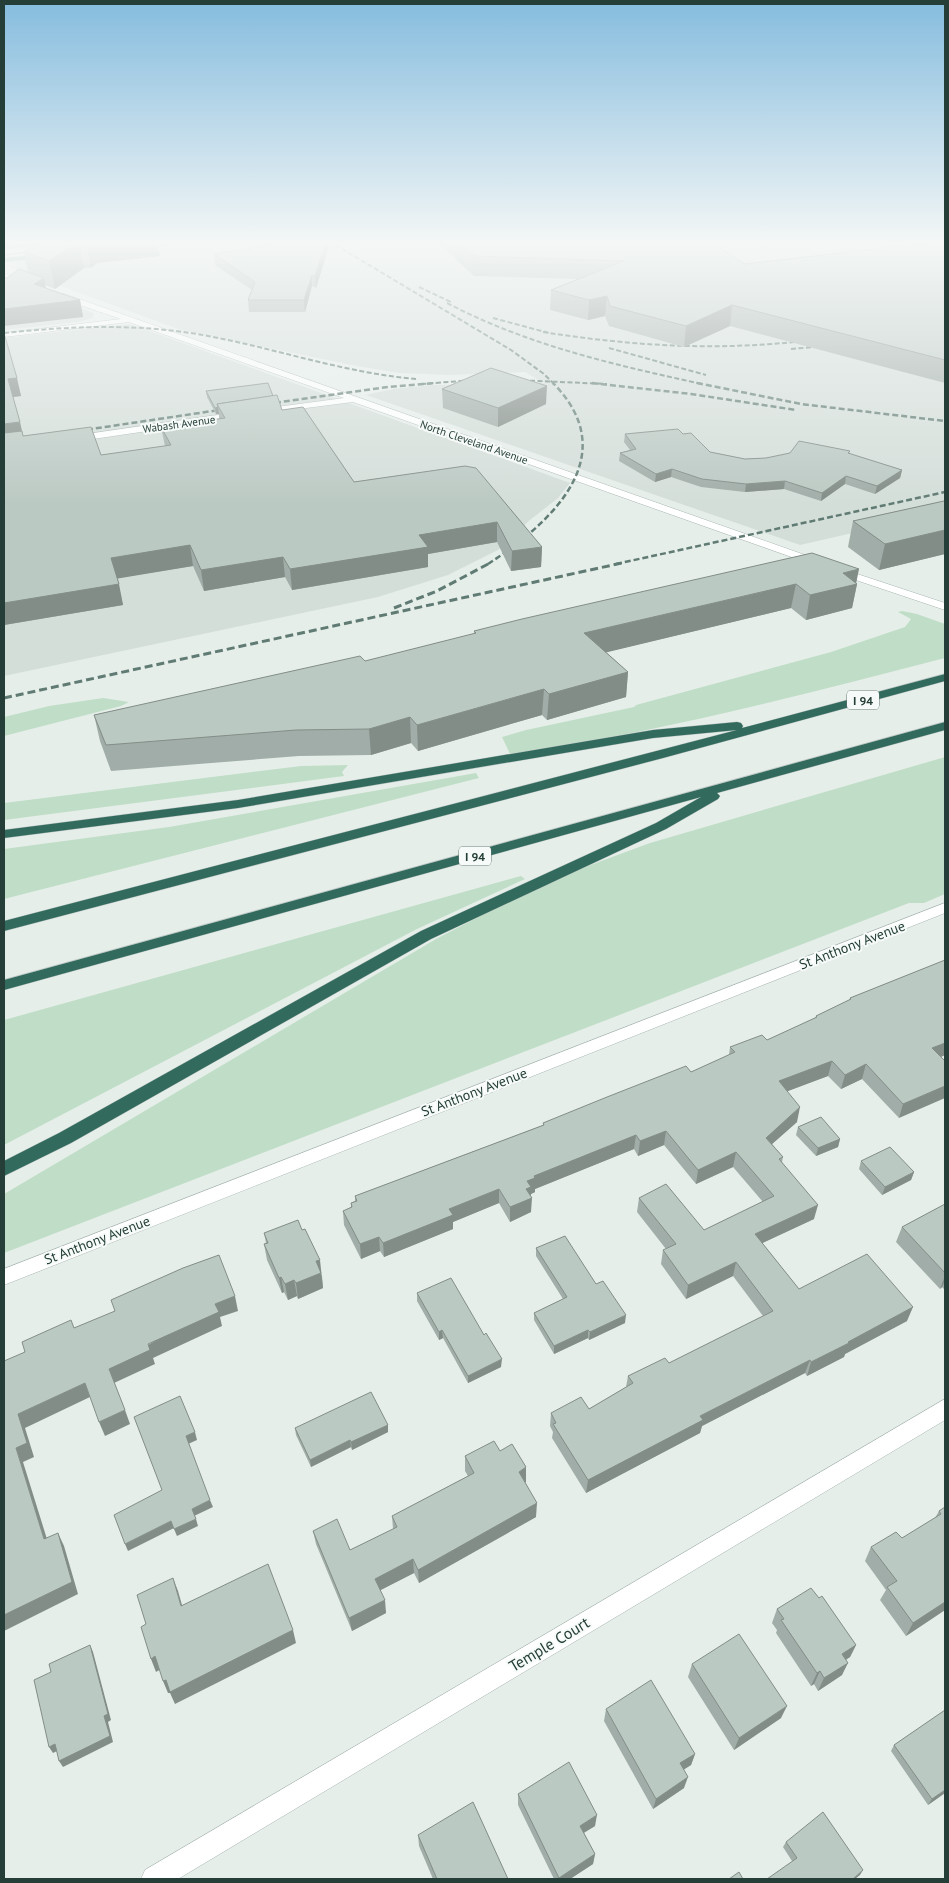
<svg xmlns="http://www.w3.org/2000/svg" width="949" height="1883" viewBox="0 0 949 1883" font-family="'PT Sans',sans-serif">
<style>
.built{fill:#d4ded9}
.green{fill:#c0dec7}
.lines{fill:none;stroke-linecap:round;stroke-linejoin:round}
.minor-casing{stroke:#a8b6b1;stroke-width:1}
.major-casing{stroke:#c2c9c7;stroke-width:1}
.highway-casing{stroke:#c2c9c7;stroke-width:1}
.minor{fill:#fff;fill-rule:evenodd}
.major{fill:#6ca192;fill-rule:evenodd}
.highway{fill:#326b5d;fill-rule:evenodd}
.tram{stroke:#607b73;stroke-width:1}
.rail-far2{stroke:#607b73;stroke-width:2;stroke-dasharray:5 2.5;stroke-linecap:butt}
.rail-far1{stroke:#607b73;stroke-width:2.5;stroke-dasharray:6 3;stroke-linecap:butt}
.rail{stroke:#607b73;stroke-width:3;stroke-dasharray:8 4;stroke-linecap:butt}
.wall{fill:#a1ada8}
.shaded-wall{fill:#838d88}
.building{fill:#bbc9c3;stroke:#838d88}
.labels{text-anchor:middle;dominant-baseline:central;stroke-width:4;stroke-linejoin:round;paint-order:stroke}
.far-street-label{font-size:11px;fill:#253f38;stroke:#f6faf8}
.shield{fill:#f6faf8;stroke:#647772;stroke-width:1}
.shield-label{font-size:12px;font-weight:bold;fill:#253f38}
.street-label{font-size:14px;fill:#253f38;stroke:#f6faf8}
.near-street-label{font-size:16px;fill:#253f38;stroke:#f6faf8}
</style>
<rect width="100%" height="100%" fill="#e6eeea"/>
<g class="built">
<polygon points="214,241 945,241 945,512 800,545 366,395 393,389 431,385 544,383 525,372 450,375 399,373 357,366 181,330 9,267 12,263 22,260"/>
<polygon points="4,281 93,313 94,315 92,318 78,322 4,330"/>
<polygon points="130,324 570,483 558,498 530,520 498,550 448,575 378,597 4,676 4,338"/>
</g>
<g class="green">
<path d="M 902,611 L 917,614 L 945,624 L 945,658 C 802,695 656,733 510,754 L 502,737 L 526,730 L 634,707 L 636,705 L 831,652 L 905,627 L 911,619 L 898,612 Z"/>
<polygon points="103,698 129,702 121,706 4,736 4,717 49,706"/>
<polygon points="945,757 945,894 924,903 909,903 4,1253 4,1194 436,939 515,898 577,870 650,843"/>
<polygon points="348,765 342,772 344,776 4,820 4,803 301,766"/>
<polygon points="476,773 479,778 4,899 4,849 169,827"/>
<polygon points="521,876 525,879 417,929 4,1145 4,1020"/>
</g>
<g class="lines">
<g class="minor-casing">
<g id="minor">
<polygon points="4,273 31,282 32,284 28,286 4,277"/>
<polygon points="59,294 65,294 822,561 823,563 822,565 814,565 353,402 259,414 258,412 262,409 344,398 129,322 4,337 4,333 121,319 59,298"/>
<polygon points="239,412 243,415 242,417 73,442 69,439 73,436"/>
<polygon points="839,568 945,603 945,610 835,573 834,571"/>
<polygon points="945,903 945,913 4,1285 4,1269"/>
<polygon points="945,1399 945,1420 178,1879 141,1879 145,1870"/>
</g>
</g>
<g class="major-casing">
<g id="major">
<polygon points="46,241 70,241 67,243 4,249 4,245"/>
<polygon points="168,241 192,241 189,243 137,248 134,246 137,244"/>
<polygon points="45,254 48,256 47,257 4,262 4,258"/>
</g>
</g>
<g class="highway-casing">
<g id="highway">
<polygon points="945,674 945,681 663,758 4,931 4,921 737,730 653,738 238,808 4,838 4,830 238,800 653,730 737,722 741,723 743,726 742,728"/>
<polygon points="945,722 945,730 717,793 720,796 718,799 666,829 431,939 71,1143 4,1176 4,1161 59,1133 421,931 656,823 701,797 4,990 4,980"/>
</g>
</g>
<use href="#minor" class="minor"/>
<use href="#major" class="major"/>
<use href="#highway" class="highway"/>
<polyline class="tram" points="4,255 39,251"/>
<g class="rail-far2">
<polyline points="329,241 511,350 544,374 554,384"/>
<polyline points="419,287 453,303"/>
<path d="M 447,303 C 527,345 615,365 702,384"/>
<polyline points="493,318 549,333"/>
<path d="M 543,332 C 632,346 714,351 804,341"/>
<path d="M 4,333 C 72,326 140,323 208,336 C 278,349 345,373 416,379"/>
<polyline points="609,348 706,375"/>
<polyline points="791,349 826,346"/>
<polyline points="515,380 607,384"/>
<polyline points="421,384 475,380"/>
</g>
<g class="rail-far1">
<polyline points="592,383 691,394 796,410"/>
<polyline points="697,383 801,404 945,421"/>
<polyline points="266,404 388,387 436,383"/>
<polyline points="78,431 226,409"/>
<path d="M 488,564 C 551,523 625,456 553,383"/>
<polyline points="616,564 945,492"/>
</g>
<g class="rail">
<polyline points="394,608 437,591 490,563"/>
<polyline points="4,698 622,563"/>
</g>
</g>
<g class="wall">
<polygon points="40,241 157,241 160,256 97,263 91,268 84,268 55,289 45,285 46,288 80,300 83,317 7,278 28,273 24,252"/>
<polygon points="436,241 709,241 745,264 945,241 945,383 730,326 684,347 609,326 605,316 588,320 550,310 551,290 578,279 474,276"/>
<polygon points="329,246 316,288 312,286 305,312 249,312 248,300 252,290 215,265 214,254"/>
<polygon points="4,333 21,396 13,397 23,436 101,455 165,446 161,427 219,419 219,414 216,414 207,397 206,391 273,396 282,410 354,482 465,466 542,547 541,567 511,571 497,542 428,554 428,567 292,590 285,577 204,591 193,566 117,578 123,605 4,625"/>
<polygon points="442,389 546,404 498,427 443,408"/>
<polygon points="625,434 683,434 710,452 745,459 766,458 850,451 849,454 902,470 900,478 875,494 845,484 821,501 784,489 745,492 701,487 671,477 655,482 619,461 620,453 630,450 624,442"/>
<polygon points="945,501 945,554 879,570 848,547 853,521"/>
<polygon points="812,553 857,584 852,608 806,620 791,608 606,652 628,672 626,697 547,720 542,715 418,751 411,743 371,755 299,756 111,771 100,741 94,715 365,661 474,634 474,631"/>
<polygon points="945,960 945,1055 941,1057 899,1118 862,1079 841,1089 828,1076 787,1091 797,1122 772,1144 783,1157 782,1162 814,1219 762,1243 799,1289 907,1321 845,1354 844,1357 807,1376 805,1373 702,1426 700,1433 586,1493 552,1438 553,1432 550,1426 551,1413 589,1409 626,1387 628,1376 669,1363 763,1316 733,1276 686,1299 661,1264 663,1250 666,1249 637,1212 639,1198 704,1230 763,1202 733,1167 696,1184 664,1145 638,1156 634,1149 535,1189 535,1192 531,1194 531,1212 510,1222 499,1203 453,1222 453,1229 384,1257 380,1251 361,1259 344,1225 343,1211 351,1207 351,1203 355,1201 355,1196 543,1125 543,1123 691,1072 729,1055 730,1047 767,1040 815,1018 816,1016 849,1000 850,998"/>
<polygon points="798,1127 840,1139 838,1147 816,1156 796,1135"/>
<polygon points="861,1161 914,1172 911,1180 882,1195 859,1169"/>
<polygon points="945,1204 945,1290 942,1287 940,1289 896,1242 902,1227"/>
<polygon points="264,1233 322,1276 323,1288 298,1299 297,1296 288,1300 284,1292 282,1293 267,1260 264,1244 266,1243"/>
<polygon points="536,1248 596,1284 625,1323 589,1340 588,1338 554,1354 534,1320 534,1313 563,1299 536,1256"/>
<polygon points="417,1293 501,1367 468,1383 443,1338 439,1340 417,1301"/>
<polygon points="388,1425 388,1432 352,1450 351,1447 311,1467 296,1435 295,1428"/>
<polygon points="500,1451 526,1482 525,1482 536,1517 419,1583 414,1573 380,1590 386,1613 352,1631 316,1544 313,1531 350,1550 393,1529 392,1516 468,1476 465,1471 465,1456"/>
<polygon points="945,1507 945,1610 906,1636 880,1600 886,1590 865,1561 871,1547 902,1538 935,1518 939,1511"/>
<polygon points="819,1598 856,1645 850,1657 846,1660 842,1675 818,1691 814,1684 811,1686 776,1633 777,1630 772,1623 777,1609"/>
<polygon points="692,1664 781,1718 734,1750 688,1677"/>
<polygon points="945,1708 945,1793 928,1805 891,1751 894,1745 944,1711"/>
<polygon points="606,1709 695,1754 691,1765 684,1769 684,1788 653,1809 604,1721"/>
<polygon points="518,1794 595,1826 584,1833 595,1854 593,1864 570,1879 554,1879 518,1805"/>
<polygon points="418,1835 508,1879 433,1879 419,1846"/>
<polygon points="786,1842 860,1875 792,1861 783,1847"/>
</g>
<g class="shaded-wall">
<polygon points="79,241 84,268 55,289 49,261"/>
<polygon points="82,241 157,241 160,256 97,263 91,268 86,241"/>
<polygon points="326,241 328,241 329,246 316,288 315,277"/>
<polygon points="312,275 312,286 305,312 304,300"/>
<polygon points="44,278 47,294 34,284"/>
<polygon points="607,296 605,316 588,320 589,300"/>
<polygon points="80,300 83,317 4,326 4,309"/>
<polygon points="732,305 730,326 684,347 686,326"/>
<polygon points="17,378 21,396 12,397 8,379"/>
<polygon points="547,386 546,404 498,427 498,408"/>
<polygon points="218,407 219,414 216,414 215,408"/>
<polygon points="20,422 24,440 4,444 4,424"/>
<polygon points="672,469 671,477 655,482 656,474"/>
<polygon points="902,470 900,478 875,494 877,486"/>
<polygon points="846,476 845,484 821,501 822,493"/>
<polygon points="785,481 784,489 745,492 746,484"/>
<polygon points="497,522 497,542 428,554 428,567 292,590 290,569 419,535"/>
<polygon points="945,530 945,554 879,570 885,544"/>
<polygon points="190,545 193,566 115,579 111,558"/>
<polygon points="542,547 541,567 511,571 512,551"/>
<polygon points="283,557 285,577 204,591 201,570"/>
<polygon points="859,569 856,584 857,584 852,608 806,620 810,595 843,573"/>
<polygon points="119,584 123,605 4,625 4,603"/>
<polygon points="796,584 791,608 583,658 584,633"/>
<polygon points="628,672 626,697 547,720 549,694"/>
<polygon points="544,689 542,715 418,751 417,725"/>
<polygon points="410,717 411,743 371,755 369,729"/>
<polygon points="945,1043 945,1055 927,1063 932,1048"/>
<polygon points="832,1061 828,1076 775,1096 779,1081"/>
<polygon points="866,1064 862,1079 841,1089 845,1075"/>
<polygon points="945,1086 945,1098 899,1118 903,1104"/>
<polygon points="800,1107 797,1122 763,1152 766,1138"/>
<polygon points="666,1131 664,1145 638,1156 640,1141"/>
<polygon points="636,1135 634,1149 535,1189 535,1192 531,1194 530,1199 532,1198 531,1212 510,1222 510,1207 527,1181 534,1176"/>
<polygon points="840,1139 838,1147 816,1156 818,1148"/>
<polygon points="736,1152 733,1167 696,1184 698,1170"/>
<polygon points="914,1172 911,1180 882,1195 885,1187"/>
<polygon points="499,1189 499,1203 453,1222 453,1229 384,1257 383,1243 449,1209"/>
<polygon points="818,1205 814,1219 752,1248 755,1234"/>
<polygon points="379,1237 380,1251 361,1259 360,1244"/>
<polygon points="320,1260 323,1288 298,1299 296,1283 316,1261"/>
<polygon points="736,1262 733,1276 686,1299 688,1285"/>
<polygon points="945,1276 945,1281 942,1287 940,1289"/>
<polygon points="281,1277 284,1292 282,1293 279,1278"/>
<polygon points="294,1280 297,1296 288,1300 285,1284"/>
<polygon points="235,1296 238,1311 220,1317 222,1326 153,1358 155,1364 114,1383 109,1369 215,1304"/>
<polygon points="913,1307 907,1321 845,1354 844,1357 807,1376 811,1362"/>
<polygon points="626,1315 625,1323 589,1340 590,1332"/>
<polygon points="442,1330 443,1338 439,1340 439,1332"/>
<polygon points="588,1330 588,1338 554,1354 554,1346"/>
<polygon points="502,1359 501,1367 468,1383 468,1376"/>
<polygon points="810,1360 805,1373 702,1426 700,1433 586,1493 588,1480 700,1416"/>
<polygon points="85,1383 90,1397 25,1428 34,1457 23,1462 51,1552 44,1539 16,1448 18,1414"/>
<polygon points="125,1410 130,1424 105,1436 99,1422"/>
<polygon points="388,1425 388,1432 352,1450 351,1442"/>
<polygon points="195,1432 197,1440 188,1444 186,1436"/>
<polygon points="350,1440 351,1447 311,1467 310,1460"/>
<polygon points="526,1467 526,1482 518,1486 519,1472"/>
<polygon points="210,1500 213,1507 194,1516 192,1509"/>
<polygon points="537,1503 536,1517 419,1583 418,1570"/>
<polygon points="196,1519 198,1526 177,1536 174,1529"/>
<polygon points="171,1521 174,1528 128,1551 125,1544"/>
<polygon points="58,1533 64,1546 78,1594 4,1631 4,1615"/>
<polygon points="413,1559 414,1573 377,1592 375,1579"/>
<polygon points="173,1578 178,1591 186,1619 181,1606"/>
<polygon points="385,1600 386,1613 352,1631 349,1618"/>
<polygon points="945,1602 945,1610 906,1636 913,1623"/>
<polygon points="293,1630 296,1643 175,1704 170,1693 168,1693 163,1681"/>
<polygon points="90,1645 93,1652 111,1720 108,1722 113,1742 63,1767 59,1761 104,1716"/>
<polygon points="856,1645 850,1657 835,1666 842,1654"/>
<polygon points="155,1656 161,1669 156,1672 151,1659"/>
<polygon points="848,1663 842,1675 818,1691 824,1678"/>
<polygon points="820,1671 814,1684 811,1686 817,1673"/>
<polygon points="787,1706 781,1718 734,1750 739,1738"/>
<polygon points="55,1744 59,1750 53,1753 49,1747"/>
<polygon points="695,1754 691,1765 677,1774 680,1763"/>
<polygon points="688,1777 684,1788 653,1809 656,1799"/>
<polygon points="945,1790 945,1793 928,1805 932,1799"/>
<polygon points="597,1815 595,1826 578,1836 580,1826"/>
<polygon points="595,1854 593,1864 570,1879 559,1879 559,1878"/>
<polygon points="863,1870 860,1875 855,1879 853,1879"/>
</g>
<g class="building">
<polygon points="40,241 79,241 49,261 24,252"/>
<polygon points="295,241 326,241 315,277 312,275 304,300 248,300 255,282 214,254"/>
<polygon points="457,241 709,241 745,264 945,241 945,360 732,305 686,326 610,306 607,296 589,300 551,290 624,261 474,256"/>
<polygon points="19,269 44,278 34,284 80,300 4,309 4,278 7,278"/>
<polygon points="4,333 17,378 8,379 20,422 4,424"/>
<polygon points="491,368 547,386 498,408 442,389"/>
<polygon points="268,383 273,396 217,404 218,407 215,408 206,391"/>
<polygon points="277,395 282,410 303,407 354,482 465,466 476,468 542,547 512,551 497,522 419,535 428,547 290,569 283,557 201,570 190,545 111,558 119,584 4,603 4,433 22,431 23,436 91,427 101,455 171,445 161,427 225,418 217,404"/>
<polygon points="678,429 683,434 691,433 710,452 745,459 766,458 790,453 799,441 850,451 848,453 902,470 877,486 846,476 822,493 785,481 746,484 702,479 672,469 656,474 620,453 636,449 625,434"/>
<polygon points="944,501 945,501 945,530 885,544 853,521"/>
<polygon points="812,553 859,569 843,573 857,584 810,595 796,584 584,633 628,672 549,694 544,689 417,725 410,717 369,729 296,730 106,745 94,715 360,656 365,661 476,633 474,631 522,619"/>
<polygon points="945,960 945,1043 932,1048 945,1061 945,1086 903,1104 866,1064 845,1075 832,1061 779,1081 800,1107 766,1138 783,1157 779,1159 818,1205 755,1234 799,1289 867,1254 913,1307 848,1342 849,1343 811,1362 810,1360 700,1416 703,1420 588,1480 553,1424 556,1423 551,1413 581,1397 589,1409 633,1383 628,1376 665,1358 669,1363 773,1311 736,1262 688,1285 663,1250 676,1244 639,1198 666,1184 704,1230 774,1196 736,1152 698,1170 666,1131 640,1141 636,1135 534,1176 535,1178 527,1181 531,1187 526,1189 532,1198 510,1207 499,1189 449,1209 453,1215 383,1243 379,1237 360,1244 343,1211 352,1207 351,1203 357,1201 355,1196 544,1125 543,1123 607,1097 686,1066 691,1072 735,1052 730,1047 762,1035 767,1040 817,1017 816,1016 851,999 850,998"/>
<polygon points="821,1117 840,1139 818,1148 798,1127"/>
<polygon points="890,1147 914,1172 885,1187 861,1161"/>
<polygon points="945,1204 945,1273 902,1227"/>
<polygon points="298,1220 302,1230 305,1229 320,1260 316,1261 321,1273 296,1283 294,1280 285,1284 281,1277 279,1278 264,1244 268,1243 264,1233"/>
<polygon points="565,1236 596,1284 603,1281 626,1315 590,1332 588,1330 554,1346 534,1313 567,1297 536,1248"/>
<polygon points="219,1255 235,1296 215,1304 219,1312 148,1344 150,1350 109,1369 125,1410 99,1422 85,1383 18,1414 27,1443 16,1448 44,1539 58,1533 72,1582 4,1615 4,1361 25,1352 22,1342 71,1320 74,1328 115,1311 111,1300 183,1268"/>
<polygon points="451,1278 484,1335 486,1333 502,1359 468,1376 442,1330 439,1332 417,1293"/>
<polygon points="371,1392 388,1425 351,1442 350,1440 310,1460 295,1428"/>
<polygon points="180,1396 195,1432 186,1436 210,1500 192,1509 196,1519 174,1529 171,1521 125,1544 114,1515 162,1490 134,1417"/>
<polygon points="494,1441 500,1451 512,1444 526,1467 519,1472 537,1503 418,1570 413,1559 375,1579 385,1600 349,1618 313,1531 337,1519 350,1550 397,1527 392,1516 474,1473 465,1456"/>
<polygon points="945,1507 945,1602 913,1623 887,1587 897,1581 871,1547 896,1532 902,1538 941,1514 939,1511"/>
<polygon points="268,1564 293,1630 170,1692 166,1680 163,1681 155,1656 151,1659 141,1627 146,1624 137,1595 173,1578 181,1606"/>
<polygon points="811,1588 819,1598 822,1596 856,1645 842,1654 848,1663 824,1678 820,1671 817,1673 781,1620 784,1619 777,1609"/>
<polygon points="739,1634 787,1706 739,1738 692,1664"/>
<polygon points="90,1645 108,1714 104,1716 110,1736 59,1761 55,1744 49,1747 34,1680 51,1672 49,1664"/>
<polygon points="651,1680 695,1754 680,1763 688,1777 656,1799 606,1709"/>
<polygon points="945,1710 945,1790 932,1799 894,1745"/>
<polygon points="569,1762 597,1815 580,1826 595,1854 559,1878 518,1794"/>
<polygon points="473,1802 508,1879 437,1879 418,1835"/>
<polygon points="823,1812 863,1870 853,1879 767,1879 797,1858 786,1842"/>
<polygon points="739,1872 743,1879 729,1879"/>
</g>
<linearGradient id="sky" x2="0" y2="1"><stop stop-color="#85bcde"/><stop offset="0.48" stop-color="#f4f7f6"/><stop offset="1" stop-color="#f4f7f6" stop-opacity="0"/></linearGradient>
<rect width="949" height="505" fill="url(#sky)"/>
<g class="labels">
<g class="far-street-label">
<text transform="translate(179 424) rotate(-8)">Wabash Avenue</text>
<text transform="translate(474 442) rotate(19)">North Cleveland Avenue</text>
</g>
<g class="shield">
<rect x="847" y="690.5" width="32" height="19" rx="4"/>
<rect x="459" y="846.5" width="32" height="19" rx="4"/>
</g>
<g class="shield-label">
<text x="863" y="700">I 94</text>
<text x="475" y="856">I 94</text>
</g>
<g class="street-label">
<text transform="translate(852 945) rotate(-21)">St Anthony Avenue</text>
<text transform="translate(474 1092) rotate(-21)">St Anthony Avenue</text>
<text transform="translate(97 1240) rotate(-21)">St Anthony Avenue</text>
</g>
<g class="near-street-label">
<text transform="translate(549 1644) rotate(-31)">Temple Court</text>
</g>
</g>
<rect width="949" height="1883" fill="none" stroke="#253f38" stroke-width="10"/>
</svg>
